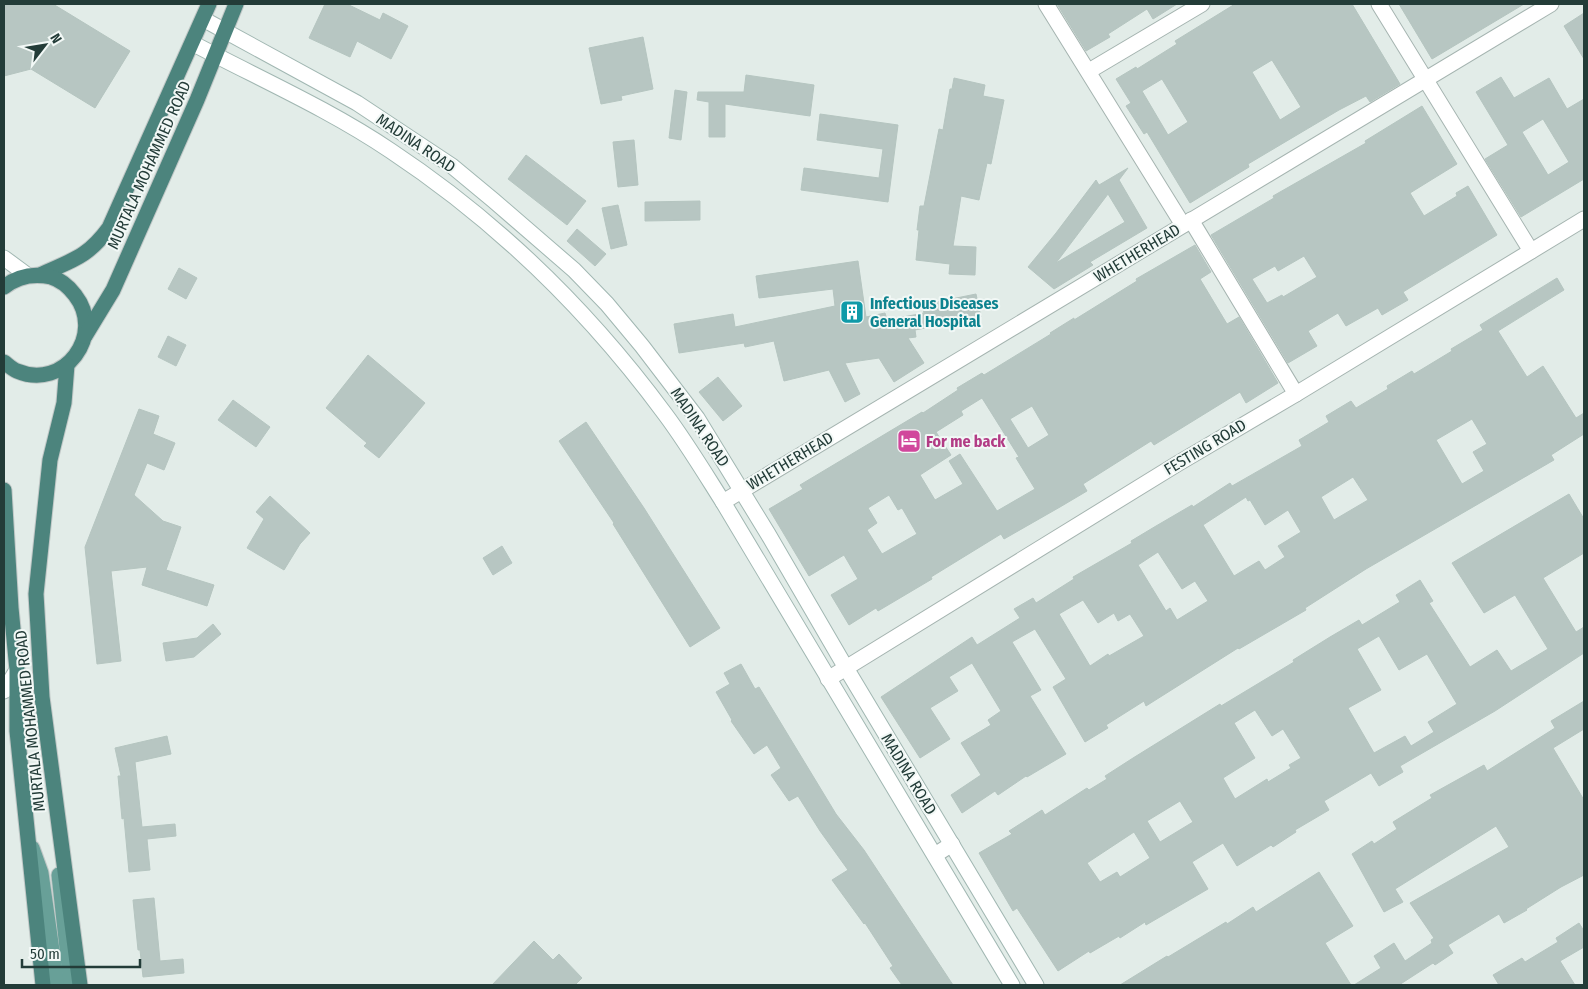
<svg xmlns="http://www.w3.org/2000/svg" width="1588" height="989" viewBox="0 0 1588 989" font-family="'Fira Sans Condensed',sans-serif">
<style>
.building{fill:#b7c6c2;stroke:#b5c5c0;fill-rule:evenodd}
.lines{fill:none;stroke-linecap:round;stroke-linejoin:round}
.minor-casing{stroke:#a5b4b0;stroke-width:17}
.tertiary-casing{stroke:#a5b4b0;stroke-width:17}
.secondary-casing{stroke:#a1b7b2;stroke-width:17}
.primary-casing{stroke:#c1c8c7;stroke-width:17}
.trunk-casing{stroke:#c1c8c7;stroke-width:17}
.minor{stroke:#fff;stroke-width:15}
.tertiary{stroke:#fff;stroke-width:15}
.secondary{stroke:#fff;stroke-width:15}
.primary{stroke:#68a098;stroke-width:15}
.trunk{stroke:#4c847d;stroke-width:15}
.labels{text-anchor:middle;dominant-baseline:central;stroke-width:4;stroke-linejoin:round;paint-order:stroke}
.street-label{font-size:16px;fill:#233c38;stroke:#f2f8f6}
.culture-label{font-size:16px;font-weight:bold;fill:#0d838f;stroke:#f2f8f6;text-anchor:start}
.hotel-label{font-size:16px;font-weight:bold;fill:#b23c85;stroke:#f2f8f6;text-anchor:start}
</style>
<rect width="100%" height="100%" fill="#e2ece8"/>
<g class="building">
<polygon points="10,4 53,4 130,51 95,108 31,69 4,76 4,5"/>
<polygon points="325,4 347,4 380,20 383,13 408,26 391,59 357,41 350,57 309,38"/>
<polygon points="1057,4 1177,4 1153,19 1147,9 1108,34 1110,37 1086,51"/>
<path d="M 1235,4 L 1352,4 L 1400,84 L 1370,102 L 1366,96 L 1339,110 L 1248,164 L 1249,167 L 1190,203 L 1147,132 L 1144,134 L 1126,106 L 1131,103 L 1116,79 L 1136,67 L 1137,69 L 1177,44 L 1175,41 ZM 1272,60 L 1301,107 L 1280,120 L 1252,72 ZM 1162,79 L 1188,122 L 1168,135 L 1142,91 Z"/>
<polygon points="1399,4 1524,4 1432,59"/>
<polygon points="1584,13 1584,59 1564,26"/>
<polygon points="643,37 653,89 621,96 622,100 601,104 589,48"/>
<polygon points="746,75 814,85 810,116 725,104 725,137 709,137 709,102 697,100 698,92 744,92"/>
<path d="M 1501,77 L 1514,98 L 1549,78 L 1567,109 L 1584,99 L 1584,179 L 1521,217 L 1485,159 L 1508,145 L 1476,92 ZM 1543,119 L 1569,162 L 1548,175 L 1522,132 Z"/>
<polygon points="954,78 985,85 983,96 1004,100 991,164 987,163 979,200 961,196 953,246 976,247 975,275 949,274 950,264 916,260 919,230 917,230 920,206 924,206 939,129 943,130 950,89 952,89"/>
<polygon points="675,90 687,92 681,140 669,138"/>
<path d="M 1422,106 L 1457,164 L 1410,193 L 1424,216 L 1457,196 L 1456,193 L 1468,186 L 1497,235 L 1403,292 L 1408,300 L 1382,315 L 1378,308 L 1346,326 L 1338,313 L 1308,331 L 1317,346 L 1288,363 L 1211,235 L 1274,198 L 1273,196 L 1366,143 L 1365,141 ZM 1304,256 L 1317,277 L 1283,297 L 1282,295 L 1267,303 L 1252,279 L 1275,266 L 1278,271 Z"/>
<polygon points="820,114 898,125 888,202 801,190 804,168 879,178 883,149 817,140"/>
<polygon points="634,140 638,185 618,187 613,142"/>
<polygon points="526,155 586,201 567,225 508,179"/>
<path d="M 1128,168 L 1119,180 L 1147,228 L 1090,262 L 1093,265 L 1054,289 L 1028,267 L 1056,233 L 1096,180 L 1099,185 ZM 1108,194 L 1125,222 L 1056,263 Z"/>
<polygon points="700,201 700,220 645,221 645,202"/>
<polygon points="618,205 627,245 611,249 602,208"/>
<polygon points="577,229 606,254 595,266 567,241"/>
<path d="M 1195,245 L 1211,272 L 1200,279 L 1227,324 L 1239,317 L 1278,383 L 1246,403 L 1240,392 L 1154,445 L 1151,441 L 1083,484 L 1087,491 L 1060,507 L 1004,539 L 1001,534 L 931,577 L 932,579 L 878,611 L 876,608 L 849,625 L 831,595 L 858,579 L 844,555 L 809,576 L 769,509 L 803,489 L 800,485 L 922,412 L 923,413 L 958,390 L 957,388 L 982,373 L 984,375 L 1051,334 L 1050,333 L 1074,318 L 1074,320 L 1137,281 L 1136,279 ZM 982,398 L 1019,457 L 1016,458 L 1035,489 L 997,511 L 960,454 L 949,461 L 963,484 L 935,500 L 920,475 L 951,455 L 936,432 L 963,415 L 961,411 ZM 1032,406 L 1049,435 L 1028,448 L 1010,419 ZM 889,495 L 898,510 L 902,508 L 917,534 L 882,554 L 867,530 L 877,523 L 868,508 Z"/>
<polygon points="858,261 866,317 885,313 887,320 924,313 922,305 976,294 981,317 915,330 916,337 908,338 924,363 894,382 879,358 845,363 860,394 845,402 829,370 784,381 774,341 745,347 744,343 679,353 674,324 733,314 735,327 835,306 833,289 759,298 756,276"/>
<polygon points="179,268 197,278 186,299 168,289"/>
<path d="M 1557,278 L 1564,290 L 1498,331 L 1527,377 L 1543,366 L 1576,418 L 1584,413 L 1584,434 L 1551,455 L 1554,460 L 1366,569 L 1305,608 L 1306,610 L 1239,649 L 1238,648 L 1146,706 L 1144,701 L 1106,725 L 1108,728 L 1085,742 L 1053,687 L 1066,679 L 1035,629 L 1012,642 L 1041,690 L 1030,696 L 1066,754 L 1027,777 L 1026,776 L 998,795 L 995,791 L 962,813 L 951,795 L 981,775 L 961,743 L 991,725 L 988,720 L 1001,711 L 972,663 L 949,677 L 958,691 L 930,708 L 950,739 L 920,758 L 881,697 L 972,637 L 977,645 L 1020,618 L 1014,609 L 1033,598 L 1036,603 L 1074,579 L 1073,577 L 1132,543 L 1131,541 L 1156,526 L 1192,505 L 1193,507 L 1230,483 L 1232,486 L 1302,446 L 1299,440 L 1329,422 L 1326,416 L 1351,401 L 1356,408 L 1388,389 L 1387,386 L 1412,371 L 1414,374 L 1452,351 L 1451,349 L 1483,330 L 1480,325 ZM 1472,419 L 1487,444 L 1473,452 L 1484,471 L 1462,484 L 1436,440 ZM 1353,477 L 1368,500 L 1334,520 L 1321,497 ZM 1246,497 L 1248,501 L 1250,500 L 1265,525 L 1288,510 L 1301,532 L 1278,546 L 1285,557 L 1265,570 L 1259,561 L 1234,576 L 1203,525 ZM 1158,552 L 1182,589 L 1195,581 L 1208,601 L 1177,620 L 1170,608 L 1166,611 L 1138,565 ZM 1083,600 L 1098,623 L 1114,613 L 1118,621 L 1130,614 L 1144,636 L 1109,656 L 1108,654 L 1090,666 L 1059,614 Z"/>
<polygon points="168,336 186,345 176,366 158,357"/>
<polygon points="368,355 425,403 379,458 364,446 367,443 326,408"/>
<polygon points="718,377 742,406 723,421 699,392"/>
<polygon points="233,400 270,427 256,447 218,420"/>
<polygon points="139,409 159,416 153,434 175,443 164,470 147,463 134,495 163,521 181,527 166,570 214,585 207,606 142,585 147,567 111,571 121,661 97,664 85,547"/>
<polygon points="586,422 644,508 720,628 690,647 613,524 614,523 559,441"/>
<path d="M 1569,494 L 1584,519 L 1584,553 L 1543,578 L 1576,632 L 1584,627 L 1584,653 L 1495,711 L 1400,766 L 1403,772 L 1379,786 L 1371,773 L 1324,801 L 1329,810 L 1295,830 L 1296,832 L 1273,847 L 1271,845 L 1237,866 L 1223,843 L 1192,862 L 1208,889 L 1146,925 L 1145,922 L 1120,938 L 1119,936 L 1090,953 L 1089,951 L 1058,971 L 1017,908 L 1013,911 L 979,853 L 1012,834 L 1009,831 L 1042,810 L 1045,815 L 1087,788 L 1089,790 L 1107,779 L 1105,776 L 1133,758 L 1220,704 L 1221,706 L 1294,662 L 1293,660 L 1330,637 L 1359,620 L 1362,625 L 1400,602 L 1396,595 L 1420,580 L 1433,601 L 1429,603 L 1470,667 L 1497,650 L 1511,671 L 1548,649 L 1515,595 L 1484,613 L 1452,563 ZM 1379,636 L 1399,670 L 1427,654 L 1457,704 L 1428,722 L 1434,732 L 1411,746 L 1405,736 L 1374,753 L 1348,708 L 1381,690 L 1357,649 ZM 1255,710 L 1272,736 L 1283,729 L 1301,758 L 1289,765 L 1291,768 L 1268,782 L 1267,779 L 1235,799 L 1223,778 L 1255,758 L 1234,723 ZM 1180,801 L 1193,822 L 1160,842 L 1147,821 ZM 1134,832 L 1150,858 L 1120,877 L 1117,872 L 1100,882 L 1087,863 Z"/>
<polygon points="270,496 310,533 300,544 284,570 247,548 264,519 256,512"/>
<polygon points="502,546 512,563 493,575 483,558"/>
<polygon points="213,624 221,634 194,657 166,661 163,643 197,638"/>
<polygon points="741,664 755,689 759,687 836,814 864,850 953,985 902,985 890,968 893,966 865,923 864,924 832,880 848,870 820,831 798,796 789,801 771,775 781,768 767,745 754,754 731,721 732,720 716,692 730,684 724,673"/>
<polygon points="1584,701 1584,729 1553,748 1584,800 1584,875 1561,887 1526,909 1527,910 1504,923 1499,914 1448,945 1453,953 1435,965 1433,963 1399,985 1354,985 1381,968 1374,956 1394,943 1405,961 1432,943 1431,940 1434,938 1410,903 1509,847 1496,826 1395,889 1403,902 1384,912 1352,854 1372,841 1374,844 1397,829 1393,822 1432,798 1430,795 1484,765 1487,771 1555,728 1551,721"/>
<polygon points="167,736 171,754 135,762 142,827 175,824 176,836 147,839 150,870 129,872 124,818 122,819 118,776 121,776 115,748"/>
<polygon points="1319,872 1353,926 1325,943 1351,985 1120,985 1167,956 1168,957 1226,922 1227,924 1253,907 1256,912"/>
<polygon points="154,898 160,961 183,959 184,973 143,977 140,950 138,950 133,900"/>
<polygon points="1579,923 1584,931 1584,947 1560,961 1575,985 1499,985 1493,975 1522,958 1525,962 1558,942 1556,938"/>
<polygon points="534,941 553,960 559,954 582,978 575,985 492,985"/>
</g>
<g class="lines">
<g class="minor-casing">
<g id="minor">
<polyline points="1046,4 1183,225"/>
<polyline points="1379,4 1531,251"/>
<polyline points="1089,71 1202,4"/>
<polyline points="1191,220 1296,394"/>
<polyline points="723,502 1551,4"/>
<polyline points="4,691 17,670"/>
<polyline points="935,855 952,844"/>
</g>
</g>
<g class="tertiary-casing">
<polyline id="tertiary" points="828,679 1177,464 1296,394 1584,219"/>
</g>
<g class="secondary-casing">
<g id="secondary">
<polyline points="203,19 357,103 452,166 493,200 574,270 607,304 642,346 697,418 768,534 846,668 1036,985"/>
<path d="M 192,43 C 258,78 329,109 391,151 C 498,222 589,311 665,414 C 686,442 704,472 723,502 L 1012,985"/>
<polyline points="4,258 27,275"/>
</g>
</g>
<g class="primary-casing">
<g id="primary">
<polyline points="32,848 41,873 57,985"/>
<polyline points="59,875 71,985"/>
</g>
</g>
<g class="trunk-casing">
<g id="trunk">
<path d="M 40,275 C 72,260 87,258 109,228 L 209,4"/>
<path d="M 4,287 C 18,276 33,273 51,277 C 61,280 69,287 75,295 C 106,335 64,391 17,371 C 12,369 8,365 4,362"/>
<polyline points="85,336 113,290 197,100 236,4"/>
<polyline points="67,365 64,403 50,460 36,594 42,697 80,985"/>
<polyline points="4,490 11,608 17,670 17,731 43,985"/>
</g>
</g>
<use href="#minor" class="minor"/>
<use href="#tertiary" class="tertiary"/>
<use href="#secondary" class="secondary"/>
<use href="#primary" class="primary"/>
<use href="#trunk" class="trunk"/>
</g>
<defs>
<g id="building-square" transform="scale(1.25)"><rect x="-9" y="-9" width="18" height="18" rx="4" fill="#0f9aa8" stroke="#f2f8f6"/><path d="M-4-6H4V6H1V3H-1V6H-4ZM-2.5-4.3h1.7v1.8h-1.7ZM.8-4.3h1.7v1.8H.8ZM-2.5-1h1.7V.8h-1.7ZM.8-1h1.7V.8H.8Z" fill="#fff"/></g>
<g id="hotel-square" transform="scale(1.25)"><rect x="-9" y="-9" width="18" height="18" rx="4" fill="#d1479c" stroke="#f2f8f6"/><path d="M-6-4.5h1.5V1H6V5H4.5V3h-9V5H-6ZM-4 0a1.8 1.8 0 1 1 3.6 0ZM.5 0V-2.5h3Q6-2.5 6 0Z" fill="#fff"/></g>
</defs>
<g fill-rule="evenodd">
<use href="#building-square" x="852" y="312"/>
<use href="#hotel-square" x="909" y="441"/>
</g>
<g class="labels">
<g class="street-label">
<text transform="translate(416 143) rotate(34)">MADINA ROAD</text>
<text transform="translate(149 165) rotate(-66)">MURTALA MOHAMMED ROAD</text>
<text transform="translate(1137 253) rotate(-31)">WHETHERHEAD</text>
<text transform="translate(700 427) rotate(56)">MADINA ROAD</text>
<text transform="translate(1205 447) rotate(-31)">FESTING ROAD</text>
<text transform="translate(790 461) rotate(-31)">WHETHERHEAD</text>
<text transform="translate(30 721) rotate(-96)">MURTALA MOHAMMED ROAD</text>
<text transform="translate(909 774) rotate(59)">MADINA ROAD</text>
</g>
<g class="culture-label">
<text x="870" y="303">Infectious Diseases<tspan x="870" dy="18">General Hospital</tspan></text>
</g>
<g class="hotel-label">
<text x="926" y="441">For me back</text>
</g>
</g>
<rect width="1588" height="989" fill="none" stroke="#233c38" stroke-width="10"/>
<g transform="translate(45 45) rotate(59)" stroke="#f2f8f6" stroke-width="4" paint-order="stroke">
<path d="M0-4L9 19L0 12L-9 19Z" fill="#233c38"/>
<text y="-8" font-size="14" font-weight="bold" text-anchor="middle" fill="#233c38">N</text>
</g>
<path d="M22 959v8h118v-8" fill="none" stroke="#233c38" stroke-width="2.5"/>
<text x="30" y="959" font-size="15" fill="#233c38" stroke="#f2f8f6" stroke-width="4" paint-order="stroke">50 m</text>
</svg>
